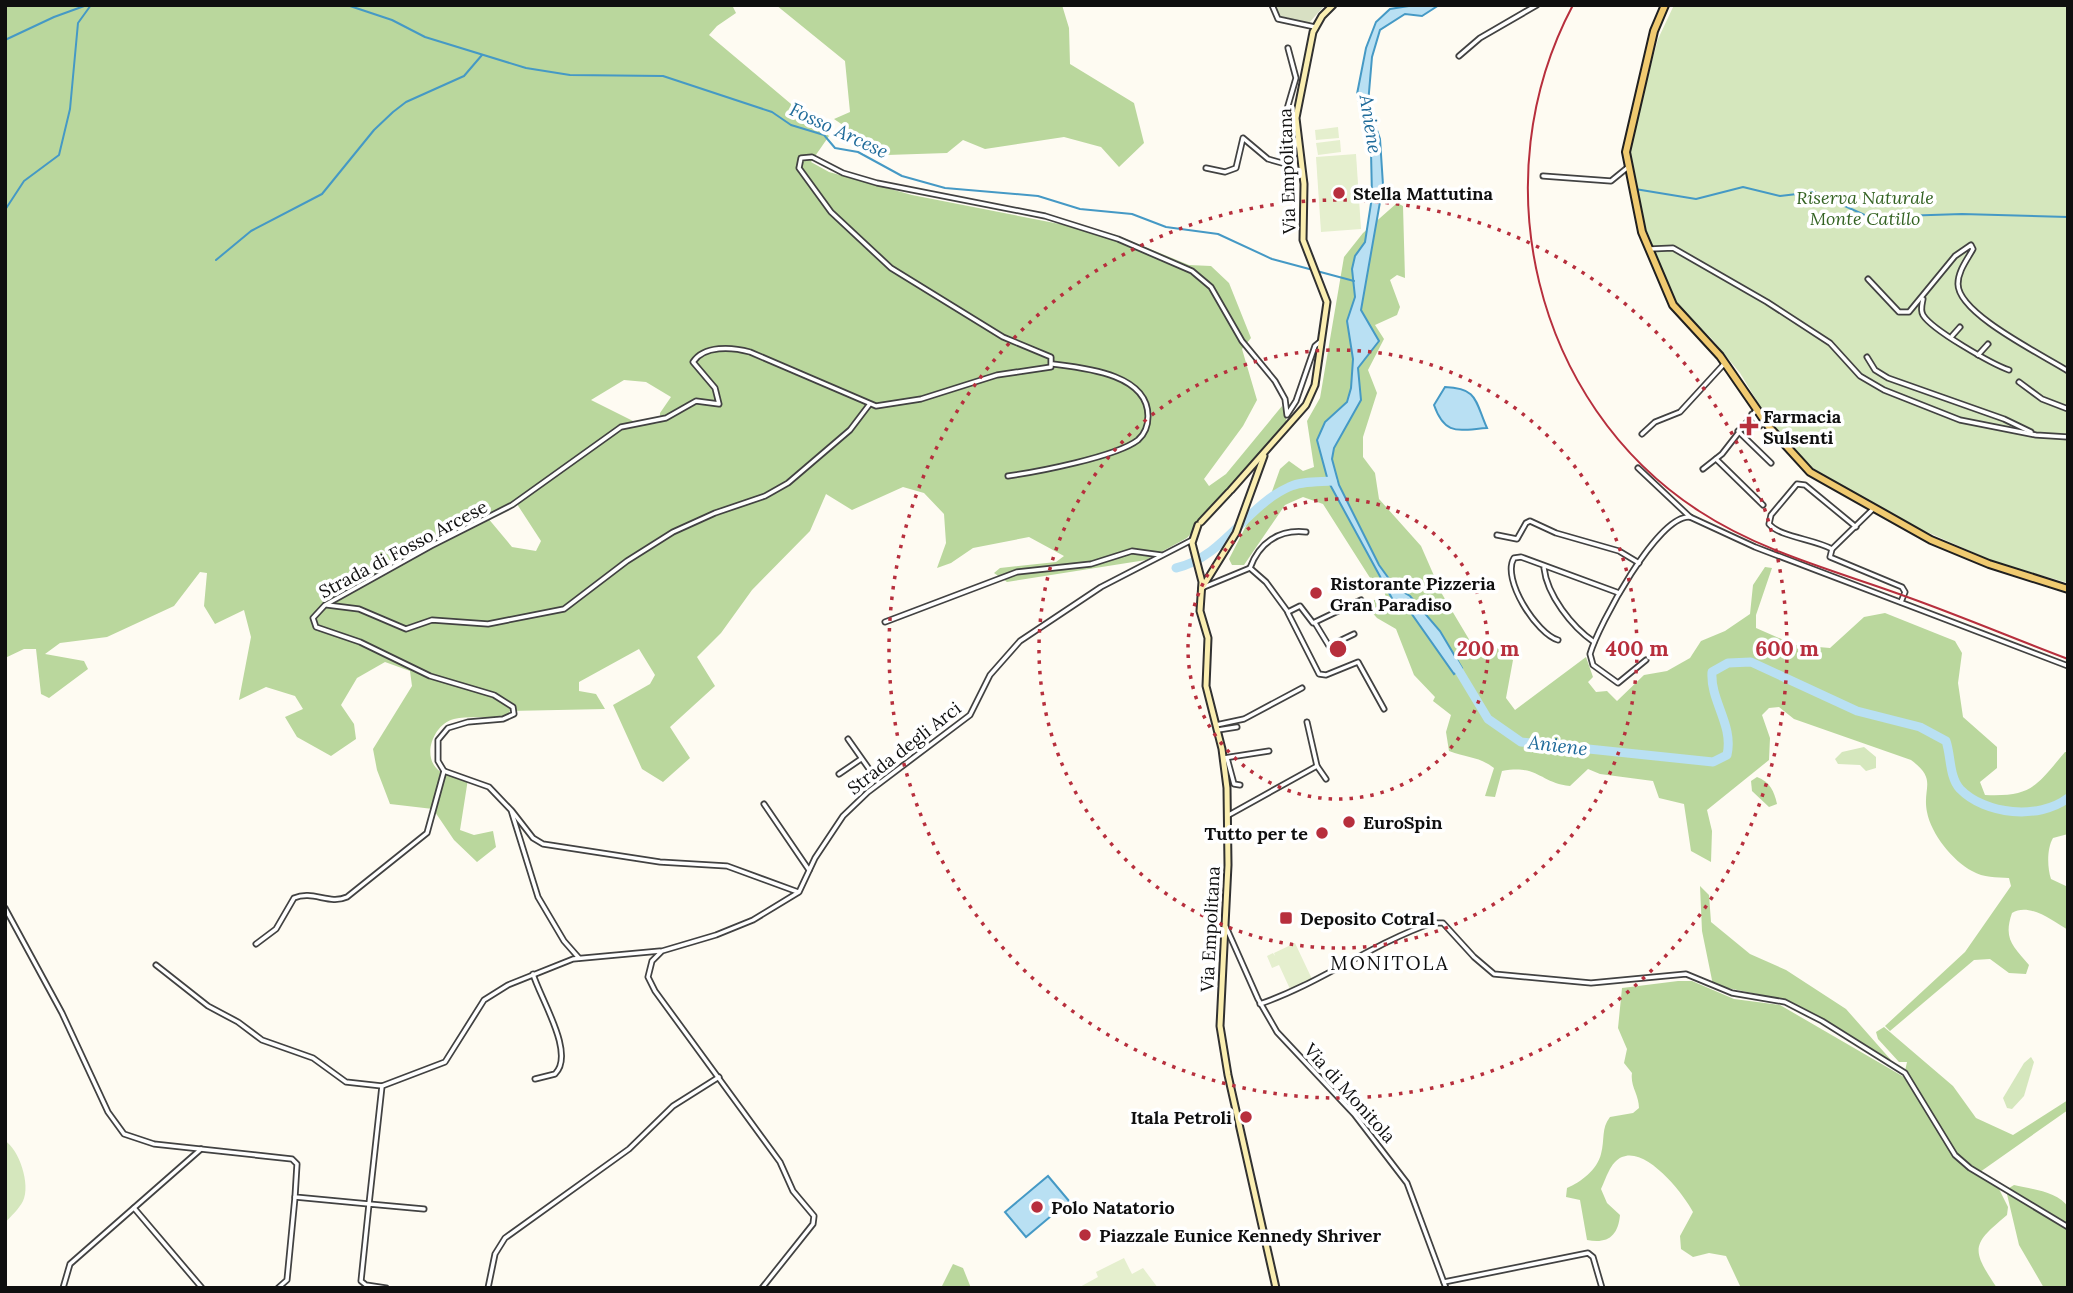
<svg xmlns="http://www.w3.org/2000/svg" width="2073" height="1293" viewBox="0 0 2073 1293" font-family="Lora,serif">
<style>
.green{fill:#d5e7bd}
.forest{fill:#bad79d;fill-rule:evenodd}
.cemetery{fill:#d8e0c3}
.pitch{fill:#e5efce}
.water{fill:#b9e0f3;stroke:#4599c5;stroke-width:2}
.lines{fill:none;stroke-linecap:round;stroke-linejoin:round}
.stream{stroke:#4599c5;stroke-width:2}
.river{stroke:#b9e0f3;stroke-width:9}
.street-casing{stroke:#424242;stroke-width:7}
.secondary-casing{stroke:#313131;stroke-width:9}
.primary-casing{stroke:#202020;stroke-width:10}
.street{stroke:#fff;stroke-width:3.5}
.secondary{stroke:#faeeb1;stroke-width:5}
.primary{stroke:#f0ca70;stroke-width:6}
.rail{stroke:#b72f3d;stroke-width:2}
.ring{fill:none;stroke:#b72f3d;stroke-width:3.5;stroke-dasharray:3.5 7}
.poi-dot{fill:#b72f3d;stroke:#fff;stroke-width:2.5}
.labels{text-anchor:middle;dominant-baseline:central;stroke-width:7;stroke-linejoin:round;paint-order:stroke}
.street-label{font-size:18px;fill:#0f0f0f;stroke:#fff}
.poi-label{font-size:18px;font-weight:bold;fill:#0f0f0f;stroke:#fff;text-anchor:start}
.park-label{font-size:18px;font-style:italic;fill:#346323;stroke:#fff}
.water-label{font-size:19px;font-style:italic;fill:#1f6b9a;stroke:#fff}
.neighbourhood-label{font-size:19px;letter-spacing:2px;fill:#0f0f0f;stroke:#fff}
.centre{fill:#b72f3d;stroke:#fff;stroke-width:3.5}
.ring-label{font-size:21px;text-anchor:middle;font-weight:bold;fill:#b72f3d;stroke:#fff;stroke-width:7;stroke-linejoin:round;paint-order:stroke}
</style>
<rect width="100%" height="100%" fill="#fefbf2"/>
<g class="green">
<polygon points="1674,5 2068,5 2068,583 1997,563 1909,524 1804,463 1769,421 1740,373 1711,338 1675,303 1642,223 1628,151 1658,39"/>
<polygon points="1864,747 1876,757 1876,768 1866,771 1860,765 1838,764 1835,759 1842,752"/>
<polygon points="2031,1057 2034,1062 2024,1096 2012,1109 2007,1108 2003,1098 2024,1063"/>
<path d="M 5,1141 C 19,1149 31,1185 23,1201 C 19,1209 11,1216 5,1223 Z"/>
</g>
<g class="forest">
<path d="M 5,5 L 732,5 L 736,13 L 717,26 L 709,35 L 829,136 L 811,162 L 829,172 L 912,195 L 1116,235 L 1189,265 L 1211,266 L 1229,283 L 1251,338 L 1242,349 L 1257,400 L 1243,426 L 1204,479 L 1209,486 L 1226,474 L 1282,406 L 1287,422 L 1187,538 L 1146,560 L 1007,582 L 994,573 L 1000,568 L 1056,562 L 1064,556 L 1029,537 L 973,548 L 951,563 L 937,568 L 946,543 L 944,514 L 924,493 L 903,487 L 852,510 L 826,494 L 810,531 L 752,590 L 721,633 L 697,657 L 715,686 L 670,727 L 690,758 L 663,782 L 642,769 L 613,705 L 650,684 L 655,675 L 639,649 L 579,682 L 579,691 L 596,694 L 605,709 L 510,711 L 505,718 C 489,718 470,716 454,719 C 433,724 420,759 441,772 C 449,776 460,777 468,779 L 460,830 L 474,835 L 493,831 L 496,847 L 477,862 L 454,840 L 433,809 L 390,804 L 377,770 L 373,749 L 412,686 L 410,671 L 385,662 L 357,678 L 341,705 L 354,724 L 356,739 L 331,756 L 297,737 L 285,717 L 303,709 L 295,696 L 266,687 L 239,700 L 251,637 L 244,610 L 215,624 L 204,606 L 207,573 L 200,572 L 174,606 L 107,637 L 60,643 L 45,654 L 84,661 L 88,669 L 49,698 L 41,694 L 36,649 L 24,649 L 5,658 ZM 624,380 L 646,382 L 671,397 L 660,413 L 660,423 L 641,425 L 591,400 ZM 515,501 L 541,541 L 536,551 L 512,547 L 487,517 Z"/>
<polygon points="776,5 1062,5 1069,28 1070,64 1134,103 1144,143 1119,167 1101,147 1064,137 985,149 963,140 947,153 887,155 834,119 850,112 845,61"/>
<path d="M 1397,203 L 1403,206 L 1405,278 L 1397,275 L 1390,280 L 1400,307 L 1397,315 L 1375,325 L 1384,339 L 1368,370 L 1377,393 L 1363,437 L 1363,457 L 1375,473 L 1379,499 L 1421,546 L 1442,594 L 1470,641 L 1481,651 L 1499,648 L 1513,660 L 1506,698 L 1515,710 L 1586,657 L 1593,677 L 1588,682 L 1596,692 L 1607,691 L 1617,701 L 1644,675 L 1667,671 L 1690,658 L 1701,641 L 1725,631 L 1750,614 L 1753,585 L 1765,567 L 1772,568 L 1756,615 L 1756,628 L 1795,645 L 1830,648 L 1864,617 L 1885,613 L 1955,641 L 1962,653 L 1958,683 L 1963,717 L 1997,747 L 1997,768 L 1980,782 L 1985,795 C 2032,797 2036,786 2065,752 L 2068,752 L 2068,834 L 2053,838 C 2047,848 2047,867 2051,879 L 2068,887 L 2068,930 C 2053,921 2029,902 2012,913 C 2003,939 2013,946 2029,965 L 2026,974 L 2009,973 L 1990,959 L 1974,960 L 1890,1031 L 1885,1026 L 1965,952 L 2011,886 L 2009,878 C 1996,877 1984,878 1972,871 C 1953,861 1931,834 1927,812 C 1922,787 1938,780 1911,760 L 1794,719 L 1779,707 L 1769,708 L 1762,715 L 1770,738 L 1769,760 L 1707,810 L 1712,831 L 1711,862 L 1691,851 L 1684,804 L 1659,798 L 1653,781 L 1600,774 L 1588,769 L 1570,786 C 1540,783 1538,764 1502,771 L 1495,797 L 1485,796 L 1494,768 C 1478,756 1467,758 1449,751 L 1446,732 L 1451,715 L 1433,701 L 1435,697 L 1414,675 L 1396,629 L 1377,618 L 1370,610 L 1374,600 L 1386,598 L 1383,586 L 1372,581 L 1323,504 L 1303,497 L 1285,505 L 1244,565 L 1232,565 L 1229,559 L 1249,520 L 1270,497 L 1280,469 L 1289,461 L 1303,471 L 1314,467 L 1307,421 L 1320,398 L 1344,257 L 1363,233 Z"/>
<path d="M 1757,777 C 1770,782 1774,791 1777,804 L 1769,807 L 1752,791 L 1751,781 Z"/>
<polygon points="1700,886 1709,895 1711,922 1750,954 1786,970 1846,1009 1891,1060 1882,1058 1839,1028 1786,1000 1713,985 1702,931"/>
<path d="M 1678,981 L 1692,981 L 1734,999 L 1780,1005 L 1904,1077 L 1954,1158 L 1998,1187 L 2008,1207 L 2007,1215 C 1971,1245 1971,1249 1997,1288 L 1741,1288 L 1726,1256 L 1709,1253 L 1693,1257 L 1681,1249 L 1680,1236 L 1693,1212 C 1684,1194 1646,1146 1622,1157 C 1610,1162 1606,1179 1601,1189 L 1607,1203 L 1620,1215 C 1618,1236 1608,1244 1587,1240 L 1580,1200 L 1566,1197 L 1567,1188 C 1581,1182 1597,1170 1601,1154 C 1605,1140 1601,1128 1610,1117 L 1633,1113 L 1639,1108 C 1639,1095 1630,1086 1632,1073 L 1624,1063 L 1627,1049 L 1618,1028 L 1622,988 Z"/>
<path d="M 1884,1027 L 1953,1086 L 1976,1118 L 2013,1135 L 2068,1100 L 2068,1110 L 1980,1172 C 1942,1149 1929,1105 1905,1071 L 1907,1062 L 1899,1062 L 1878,1039 L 1876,1032 Z"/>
<path d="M 2014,1185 C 2030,1189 2058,1191 2068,1207 L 2068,1288 L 2044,1288 L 2019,1245 L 2006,1190 Z"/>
<polygon points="953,1264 963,1268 971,1288 941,1288"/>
</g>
<polygon class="cemetery" points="1274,5 1325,5 1309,23 1276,15"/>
<g class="pitch">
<polygon points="1338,127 1339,138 1316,140 1315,130"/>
<polygon points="1340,140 1341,152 1318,155 1316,143"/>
<polygon points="1356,154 1361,229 1321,232 1316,157"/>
<polygon points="1295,943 1312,979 1290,989 1279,965 1272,968 1267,956 1273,953 1275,956 1274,953"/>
<polygon points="1124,1258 1132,1274 1143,1268 1158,1288 1078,1288 1098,1277 1096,1272"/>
</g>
<g class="water">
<polygon points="1415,5 1439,5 1422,16 1405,14 1380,30 1372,57 1368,104 1380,139 1383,185 1361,310 1379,341 1358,368 1361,400 1334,448 1332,459 1339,485 1379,565 1395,587 1410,596 1440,631 1462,668 1454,674 1411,613 1394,602 1328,481 1317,440 1325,422 1347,402 1351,388 1353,359 1347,321 1355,297 1352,269 1355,256 1365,242 1372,197 1371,152 1357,94 1366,48 1376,22 1390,9"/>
<path d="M 1445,387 C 1478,388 1475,401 1487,428 C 1458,430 1445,436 1434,405 Z"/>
<polygon points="1048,1176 1069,1201 1026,1237 1005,1212"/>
</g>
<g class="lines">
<g class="stream">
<polyline points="347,5 392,20 425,37 526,68 570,75 663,76 772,112 791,125 824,135 835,148 858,152 902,176 945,188 1038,196 1080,209 1132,214 1166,227 1218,234 1272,259 1354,281"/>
<polyline points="5,40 54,17 87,5"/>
<polyline points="1635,189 1696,199 1743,187 1780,196 1814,192 1869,217 1962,214 2068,217"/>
<polyline points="5,210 24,181 59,155 70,109 78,23 91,5"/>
<polyline points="216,260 251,231 322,194 374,130 393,112 406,102 464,76 482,55"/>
</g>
<g class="river">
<path d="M 1176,568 C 1224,557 1246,506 1289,487 C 1301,481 1318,482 1332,481"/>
<path d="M 1453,661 L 1488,719 L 1521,742 L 1713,762 L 1727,755 C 1734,725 1710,701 1712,672 L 1728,663 L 1751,662 L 1857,711 L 1920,727 L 1946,741 C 1951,755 1949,777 1960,789 C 1985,815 2039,820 2068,798"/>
</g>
<g class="street-casing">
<g id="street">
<polyline points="1272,5 1278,19 1315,27"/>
<polyline points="1288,48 1296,78 1287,109 1290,137 1294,148"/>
<polyline points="1459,56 1480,38 1537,5"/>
<polyline points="1206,168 1225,172 1236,168 1243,138 1268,159 1289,165 1297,140"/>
<polyline points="1543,176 1611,181 1627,168"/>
<polyline points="1650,249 1673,248 1767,302 1830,343 1860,376 1884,390 1960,420 2036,435 2068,437"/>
<path d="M 1868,279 L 1899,312 L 1909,312 L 1955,256 L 1971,245 L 1973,249 C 1967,260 1958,271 1958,284 C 1958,314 2043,355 2068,371"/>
<path d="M 1923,299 C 1922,305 1920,310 1923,315 C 1932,330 1992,364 2009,370"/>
<polyline points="1952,336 1960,327"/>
<polyline points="1978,355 1988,344"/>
<polyline points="1867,357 1875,370 1888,378 2004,419 2031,432"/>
<polyline points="2019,382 2042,399 2068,409"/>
<polyline points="1752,414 1760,426"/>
<polyline points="1738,431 1771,463"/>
<polyline points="1642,434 1655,422 1680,412 1724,364"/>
<polyline points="1716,459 1763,505"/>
<polyline points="1638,468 1690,517 1755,547 2068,666"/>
<polyline points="1703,469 1722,454 1757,409"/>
<path d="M 1008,476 C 1036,472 1116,457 1138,440 C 1145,434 1148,426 1148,416 C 1148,374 1085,368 1053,364"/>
<polyline points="1873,509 1832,549 1830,557 1902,587 1905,592 1901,602"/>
<polyline points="1497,535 1517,539 1526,523 1530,521 1556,533 1619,551 1639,563"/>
<path d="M 1832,549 C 1814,539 1780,537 1769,524 L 1771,515 L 1797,484 L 1805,485 L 1856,527"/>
<path d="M 1250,568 C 1259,543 1279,529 1306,532"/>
<path d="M 1544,568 C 1547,595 1572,627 1594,642"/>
<polyline points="1204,587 1250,568 1266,582 1288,612 1300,606 1313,623 1361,600"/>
<polyline points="327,605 359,609 406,629 432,620 488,624 564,609 627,561 673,532 715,513 765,496 788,483 850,430 869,405"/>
<polyline points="1288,613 1319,674 1326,675 1358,662 1384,709"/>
<polyline points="885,622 1017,572 1091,564 1132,551 1161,555"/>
<polyline points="1315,623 1329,646 1354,634"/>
<path d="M 1558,640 C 1537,634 1501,579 1514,558 L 1521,557 L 1619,593"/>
<path d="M 1646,660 L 1618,683 L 1593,665 L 1590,654 C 1598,626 1658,514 1690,517"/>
<polyline points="1307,722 1317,766 1326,779"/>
<polyline points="1216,725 1244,719 1302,688"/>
<polyline points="1218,730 1237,727"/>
<polyline points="848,739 879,783"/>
<polyline points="1224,758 1269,751"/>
<polyline points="1227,758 1234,784 1240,785"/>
<polyline points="839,774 861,759"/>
<polyline points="764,804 809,870"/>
<polyline points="512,811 533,838 543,844 660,862 727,866 798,892"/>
<polyline points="1227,816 1317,766"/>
<polyline points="5,908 62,1013 108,1112 124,1134 154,1144 292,1159 297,1164 295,1197 369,1204 382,1086 445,1062 484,1000 508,985 573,959 660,951"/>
<polyline points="1226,927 1258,999 1277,1032 1354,1114 1407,1183 1446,1288"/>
<path d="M 256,944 L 276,929 L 294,898 C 313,890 329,905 347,897 L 427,833 L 444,771"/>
<path d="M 579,958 L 564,941 L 538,897 L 511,810 L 489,787 L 444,771 L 438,761 L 438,740 L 448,728 L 468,722 L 503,719 L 514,714 L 513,707 L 494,695 L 430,676 L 360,642 L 316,627 L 313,618 L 325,605 L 431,546 L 512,505 L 621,427 L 666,418 L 696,401 L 719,404 L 715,388 L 693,362 C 704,345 732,347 750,352 L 876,406 L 921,399 L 997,375 L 1051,367 L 1051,357 L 1003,337 L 891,268 L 831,212 L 799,168 L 801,158 L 812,157 L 843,173 L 877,183 L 1045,216 L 1118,239 L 1192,271 L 1211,287 L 1242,341 L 1275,381 L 1285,399 L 1287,415 L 1296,401 L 1315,346 L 1321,341"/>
<polyline points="156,965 208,1006 238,1022 262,1040 313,1058 346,1082 382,1086"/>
<path d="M 533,974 C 540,998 576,1054 555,1074 L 535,1079"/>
<path d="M 1260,1004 C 1321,983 1371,944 1432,923 L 1443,923 L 1474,957 L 1494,974 L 1591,983 L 1686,974 L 1732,993 L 1785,1002 L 1822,1021 L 1905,1073 L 1955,1155 L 1970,1168 L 2068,1227"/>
<polyline points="134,1208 202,1288"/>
<polyline points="1444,1282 1588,1253 1593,1257 1602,1288"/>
<polyline points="63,1288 70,1264 201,1149"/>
<polyline points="278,1288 287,1280 295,1197"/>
<polyline points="386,1288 366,1285 361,1281 369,1204 424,1209"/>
<polyline points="488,1288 495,1254 505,1238 629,1149 673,1106 719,1077"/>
<polyline points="762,1288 813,1224 814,1216 793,1191 780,1162 655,991 648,977 652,961 662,951 716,935 753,920 799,892 815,858 843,816 868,792 970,715 990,675 1020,641 1101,587 1192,540"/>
</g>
</g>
<g class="secondary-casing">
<g id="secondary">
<polyline points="1231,490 1306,405 1315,385 1327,302 1303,240 1304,184 1296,118 1313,32 1322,16 1333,5"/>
<polyline points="1201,522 1229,492"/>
<polyline points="1198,525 1192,543 1202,582 1200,611 1208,638 1206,686 1222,749 1227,788 1228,865 1220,1026 1228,1075 1276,1288"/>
<polyline points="1202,588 1236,533 1264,456"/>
</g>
</g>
<g class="primary-casing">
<polyline id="primary" points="1665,5 1654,31 1626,152 1642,232 1673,305 1720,356 1769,427 1810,472 1931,540 1989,564 2068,589"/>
</g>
<use href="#street" class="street"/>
<use href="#secondary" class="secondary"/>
<use href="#primary" class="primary"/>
<path class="rail" d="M 1573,5 C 1481,178 1533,403 1699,511 C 1763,553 1840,572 1910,598 C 1963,617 2015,639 2068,659"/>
</g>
<g class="ring">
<circle cx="1338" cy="649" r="150"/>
<circle cx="1338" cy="649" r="299"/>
<circle cx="1338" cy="649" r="449"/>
</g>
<g class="poi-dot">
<circle cx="1339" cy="193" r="7"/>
<path d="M1745.5 415.5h7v7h7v7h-7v7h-7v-7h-7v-7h7z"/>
<circle cx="1316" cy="593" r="7"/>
<circle cx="1349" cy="822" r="7"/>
<circle cx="1322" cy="833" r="7"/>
<rect x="1279" y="911" width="14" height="14" rx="3.5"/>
<circle cx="1246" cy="1117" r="7"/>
<circle cx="1037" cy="1207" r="7"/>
<circle cx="1085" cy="1235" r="7"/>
</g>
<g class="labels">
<g class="street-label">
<text transform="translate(1287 171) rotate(-92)">Via Empolitana</text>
<text transform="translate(403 549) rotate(-28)">Strada di Fosso Arcese</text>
<text transform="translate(904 748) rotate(-38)">Strada degli Arci</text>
<text transform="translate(1210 929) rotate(-87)">Via Empolitana</text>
<text transform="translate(1350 1093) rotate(48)">Via di Monitola</text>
</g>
<g class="poi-label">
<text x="1353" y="193">Stella Mattutina</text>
<text x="1763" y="416">Farmacia<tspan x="1763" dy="21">Sulsenti</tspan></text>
<text x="1330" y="583">Ristorante Pizzeria<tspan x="1330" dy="21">Gran Paradiso</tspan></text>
<text x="1363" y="822">EuroSpin</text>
<text x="1308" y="833" text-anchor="end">Tutto per te</text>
<text x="1300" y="918">Deposito Cotral</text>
<text x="1232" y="1117" text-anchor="end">Itala Petroli</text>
<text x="1051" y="1207">Polo Natatorio</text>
<text x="1099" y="1235">Piazzale Eunice Kennedy Shriver</text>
</g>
<g class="park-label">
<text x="1865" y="197">Riserva Naturale<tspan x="1865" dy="21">Monte Catillo</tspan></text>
</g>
<g class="water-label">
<text transform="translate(1371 124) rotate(81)">Aniene</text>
<text transform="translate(839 130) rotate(25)">Fosso Arcese</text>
<text transform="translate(1558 745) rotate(7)">Aniene</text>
</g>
<g class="neighbourhood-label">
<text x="1390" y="963">MONITOLA</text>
</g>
</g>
<circle cx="1338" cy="649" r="10" class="centre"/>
<g class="ring-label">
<text x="1488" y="656">200 m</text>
<text x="1637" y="656">400 m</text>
<text x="1787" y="656">600 m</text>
</g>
<rect width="2073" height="1293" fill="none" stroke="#0f0f0f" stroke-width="14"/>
</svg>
